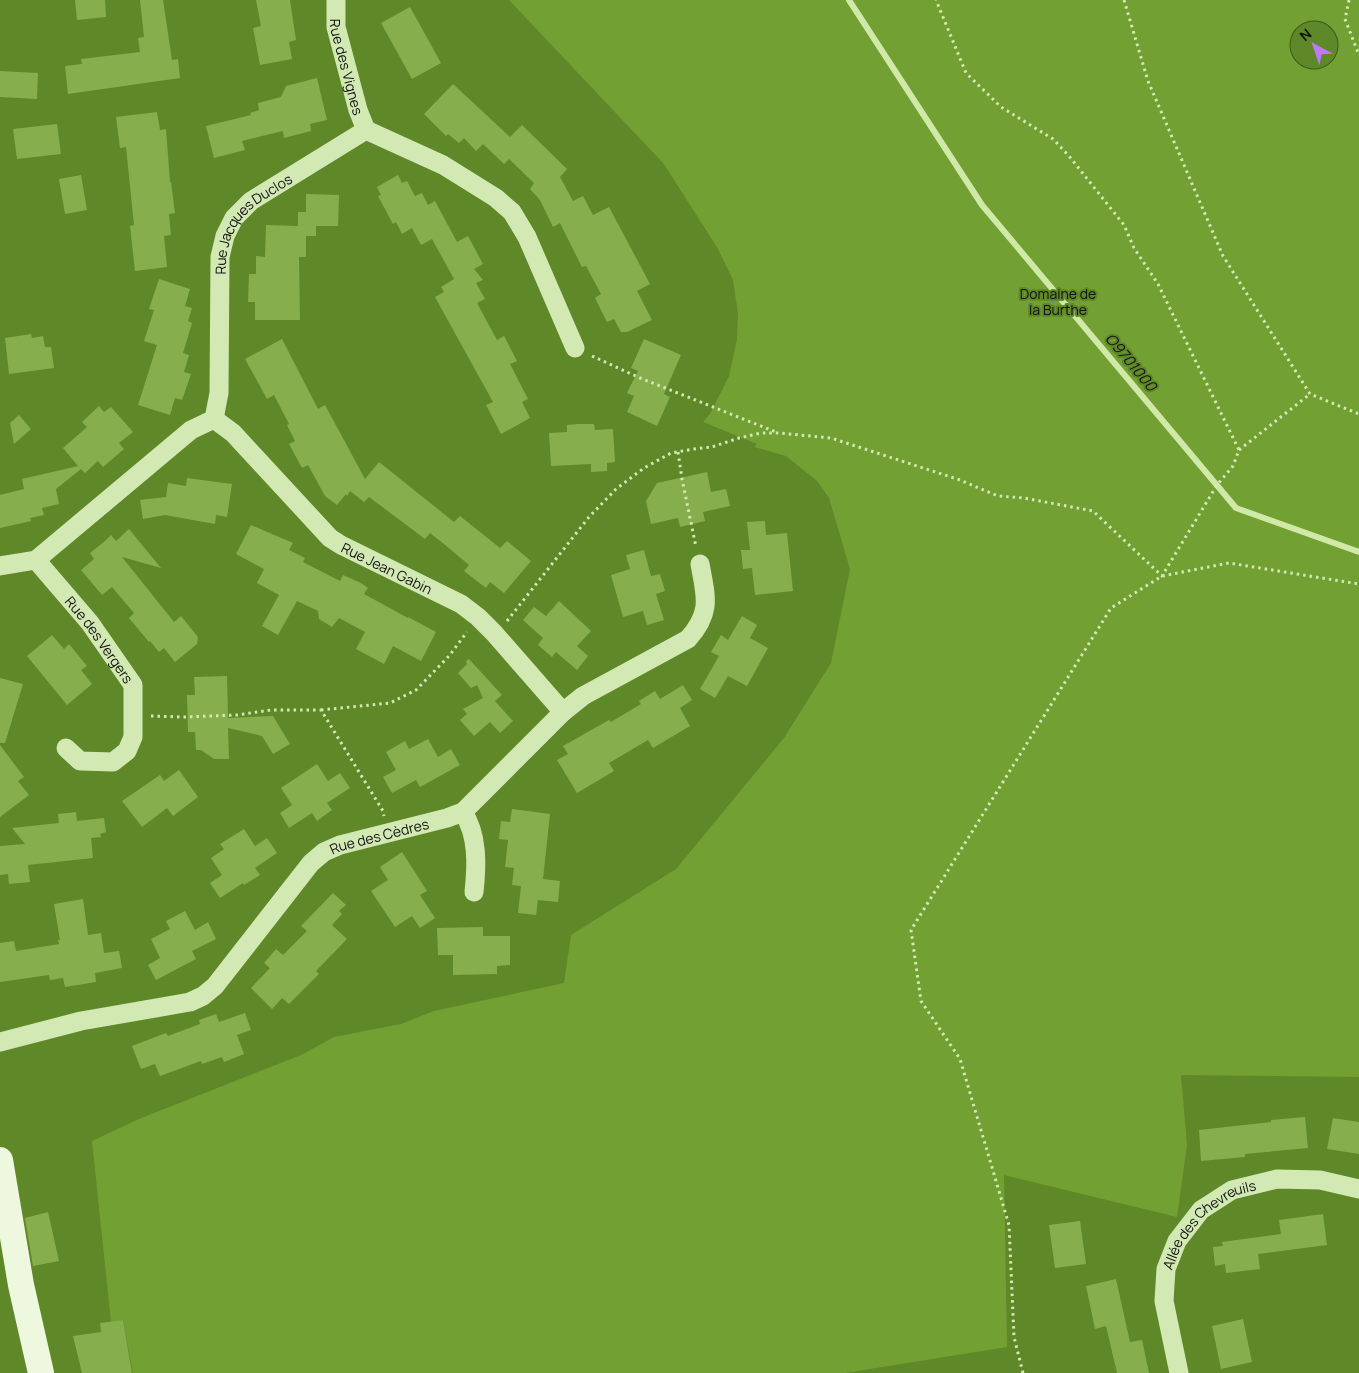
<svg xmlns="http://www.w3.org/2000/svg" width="1359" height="1373" viewBox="0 0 1359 1373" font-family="Manrope,sans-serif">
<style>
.green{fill:#73a032;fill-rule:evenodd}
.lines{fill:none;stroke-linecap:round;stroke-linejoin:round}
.stream{stroke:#d0e9a9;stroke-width:6}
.building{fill:#86ae4c}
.path{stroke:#d3e9b4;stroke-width:3;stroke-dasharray:2.5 4;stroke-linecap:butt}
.street{stroke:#d3e9b4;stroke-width:19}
.secondary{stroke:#edf8de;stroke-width:26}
.labels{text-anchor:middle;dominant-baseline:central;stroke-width:4;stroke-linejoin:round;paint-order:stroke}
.street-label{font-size:14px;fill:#111;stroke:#5f8828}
.park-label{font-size:14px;fill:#111;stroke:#5f8828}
.water-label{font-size:15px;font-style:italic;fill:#111;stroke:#5f8828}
</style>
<rect width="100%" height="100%" fill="#5f8828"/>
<path class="green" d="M 509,0 L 1359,0 L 1359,1077 L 1181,1075 L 1187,1145 L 1177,1217 L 1004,1175 L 1007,1347 L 845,1373 L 133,1373 L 123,1320 L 111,1322 L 92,1141 L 139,1119 L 301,1055 L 334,1037 L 401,1024 L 434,1011 L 564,983 L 571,935 L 676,869 L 784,738 L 831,663 L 850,569 L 829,498 L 817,481 L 786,456 L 754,447 L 757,444 L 703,422 L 710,414 L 729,376 L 737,339 L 738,314 L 733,280 L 718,249 L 664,164 ZM 1299,30 L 1329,30 L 1329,60 L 1299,60 Z"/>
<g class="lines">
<polyline class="stream" points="849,0 982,205 1236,508 1359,552"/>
</g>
<g class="building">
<polygon points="75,0 105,0 106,17 77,20"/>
<polygon points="140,0 163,0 172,60 178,59 180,78 68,94 65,66 82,64 81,59 140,52 138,38 144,37"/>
<polygon points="256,0 290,0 296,40 289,42 292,59 260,65 253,28 261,26"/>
<polygon points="410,7 441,63 412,79 381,23"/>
<polygon points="0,71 38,73 37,99 0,97"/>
<polygon points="317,78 327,120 310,124 311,131 284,138 283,131 242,141 245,150 214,158 206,126 251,115 250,113 259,110 258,103 281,97 286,86"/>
<polygon points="453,84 510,137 522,125 567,169 560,177 573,201 583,196 593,215 609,207 650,284 637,291 652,320 627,332 621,332 614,319 607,322 595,298 601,294 586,266 582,267 560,223 553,227 540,200 530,189 534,183 509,159 504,164 483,144 476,151 464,138 459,143 448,134 446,136 424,114"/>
<polygon points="157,112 160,130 166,129 170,182 171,182 175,213 169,214 171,235 164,236 167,267 135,271 130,226 134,225 126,147 120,148 116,117"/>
<polygon points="57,124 61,154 17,159 13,129"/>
<polygon points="81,175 87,210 65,214 59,179"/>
<polygon points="398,175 402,183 407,181 415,196 422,193 428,205 435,201 457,242 468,236 483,264 474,269 483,280 476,283 485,299 477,303 497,340 504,336 517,361 510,364 528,399 522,402 530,418 501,434 486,405 493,402 435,297 444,292 441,287 454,279 432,239 421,245 412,228 402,234 396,222 393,224 378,196 381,195 377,187"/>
<polygon points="306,194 339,195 338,226 316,226 316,236 306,236 306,257 299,257 300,320 255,320 255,302 248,302 249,274 256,274 256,256 265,257 266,225 298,226 298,212 306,212"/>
<polygon points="159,279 190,289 185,306 192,308 188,321 192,323 183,353 189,355 184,372 191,374 182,400 175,398 170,415 138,405 157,345 144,341 154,310 149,309"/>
<polygon points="31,334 32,338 43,336 45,347 51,347 54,368 9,374 5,338"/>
<polygon points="282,339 318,409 325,405 365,479 379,462 454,522 460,516 500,548 507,541 531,561 504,593 490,582 486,588 464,571 469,565 444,544 430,533 425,539 369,497 364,502 350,491 347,496 346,494 337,505 325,496 308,465 302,468 289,444 295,441 287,425 289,424 274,395 267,399 245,359"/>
<polygon points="644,339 681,355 664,394 670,397 657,426 627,412 634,396 627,393 638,371 631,368"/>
<polygon points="99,406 104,412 111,407 133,432 119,443 124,449 103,467 98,461 85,473 81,469 56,489 59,504 42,508 44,515 30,518 31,521 0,528 0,495 24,489 22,479 78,466 63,448 87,427 82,422"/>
<polygon points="19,415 31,429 14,444 10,423"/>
<polygon points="578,424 594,424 595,430 613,429 615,462 607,463 607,471 591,472 591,464 551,466 549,433 567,432 567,425"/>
<polygon points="707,472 711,492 726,489 730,506 703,512 705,521 680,527 678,518 651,524 646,501 657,483"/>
<polygon points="187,478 232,484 227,517 216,515 215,524 165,515 143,519 140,500 166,497 168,483 186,486"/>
<polygon points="765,521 766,535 787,533 793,591 755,595 752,568 743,569 741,550 750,550 747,522"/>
<polygon points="251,525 293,543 289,550 305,558 303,562 340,581 343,575 361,583 368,588 364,594 408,618 408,617 436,632 421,661 393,646 384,664 356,649 365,632 339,618 332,627 319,619 318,611 297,601 278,635 262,626 279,595 257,583 264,569 236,554"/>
<polygon points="129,529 161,568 122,557 174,622 181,616 198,637 197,644 175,662 164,648 159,652 150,641 149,642 129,618 134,613 112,587 102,595 81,570 94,559 90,553 105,541 111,535 116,541"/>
<polygon points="644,550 651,576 660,574 665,591 656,594 664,620 647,625 643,611 623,617 611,575 630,569 626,555"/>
<polygon points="559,601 591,631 577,646 588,656 577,670 556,652 552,657 538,645 543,638 523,620 534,607 546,616"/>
<polygon points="742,616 757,625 750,638 768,648 747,686 728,676 715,698 700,689 719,656 711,652 721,635 728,640"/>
<polygon points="52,635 64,649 69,644 87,666 81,670 92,684 67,705 27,656"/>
<polygon points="469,659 502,695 495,701 513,721 500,733 490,722 474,736 460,720 467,714 463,709 483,698 477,685 471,688 458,673 467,664 466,661"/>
<polygon points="227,676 228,718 273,716 290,744 273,754 262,736 228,728 229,759 214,759 201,750 196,750 195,732 188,732 187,695 195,695 194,677"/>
<polygon points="0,678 23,684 5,743 0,743"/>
<polygon points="683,685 692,700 680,708 690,726 653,748 648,740 609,763 614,771 577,793 557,760 568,754 563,746 609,720 611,722 641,704 639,701 655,691 660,699"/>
<polygon points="428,739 438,757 451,749 460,765 420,787 416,780 392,793 383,777 396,770 386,752 405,741 409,749"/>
<polygon points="0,745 24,777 18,781 29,795 0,817"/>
<polygon points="317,764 328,781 340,773 350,788 327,803 332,810 317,821 312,813 289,828 280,813 292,805 281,788"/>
<polygon points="179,770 198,797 173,816 167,808 142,827 122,801 160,775 164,781"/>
<polygon points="512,809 550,814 543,879 560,881 558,902 538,900 536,915 518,913 521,886 512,885 514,868 505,867 508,840 499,839 501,821 510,822"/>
<polygon points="76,812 77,821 104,818 106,832 100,834 101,837 91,838 93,858 28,865 30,882 9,884 8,874 0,875 0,846 25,844 12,828 59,823 58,814"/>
<polygon points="244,829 255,846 267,838 277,853 255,868 260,875 244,885 243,883 220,898 210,883 222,875 211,858 224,849 220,844"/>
<polygon points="402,852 427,891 420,895 435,918 420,928 412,916 395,927 371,891 388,880 380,867"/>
<polygon points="333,893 346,905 339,911 342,914 332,925 347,939 316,971 319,974 289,1004 282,998 272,1009 251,988 270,968 264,963 276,949 283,955 307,931 301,926"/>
<polygon points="83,899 88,935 101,933 104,953 119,951 122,968 95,973 96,982 65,987 63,978 50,980 49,975 0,982 0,943 14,941 16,951 59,944 58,940 60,940 54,904"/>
<polygon points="185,911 195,930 208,922 216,939 192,951 196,959 156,980 148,965 160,958 151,939 170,929 166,921"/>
<polygon points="483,927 483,936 510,936 510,965 497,966 497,974 453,975 453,955 438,955 437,928"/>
<polygon points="245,1013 251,1030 237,1035 244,1054 224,1062 222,1057 202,1064 201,1061 160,1076 155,1064 141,1069 132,1046 166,1033 168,1036 200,1024 199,1020 216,1014 219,1022"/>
<polygon points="1305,1117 1308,1148 1245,1154 1245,1157 1201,1161 1199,1130 1271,1122 1271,1120"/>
<polygon points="1333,1118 1359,1122 1359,1154 1327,1149"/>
<polygon points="48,1212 59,1261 33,1266 25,1218"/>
<polygon points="1323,1214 1327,1245 1258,1254 1260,1269 1226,1273 1225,1264 1215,1266 1213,1247 1223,1246 1222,1242 1281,1234 1279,1220"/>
<polygon points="1080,1221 1086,1264 1055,1268 1049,1225"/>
<polygon points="1116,1279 1130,1342 1142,1340 1149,1373 1117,1373 1106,1326 1095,1329 1086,1286"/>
<polygon points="1243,1319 1252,1362 1221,1369 1212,1326"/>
<polygon points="123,1320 132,1373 82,1373 73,1336 101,1332 100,1323"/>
</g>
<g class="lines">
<g class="path">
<polyline points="1124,0 1148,81 1223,256 1310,394 1359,414"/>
<polyline points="1349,0 1345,19 1359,55"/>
<polyline points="592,356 640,378 776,432"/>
<polyline points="1239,450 1310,394"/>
<polyline points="678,452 682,479 696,547"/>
<polyline points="507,621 589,517 616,489 644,468 671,453 694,449 712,447 739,438 761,433 779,433 831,438 960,480 998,496 1024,498 1093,511 1162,576 1217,485 1233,466 1239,450 1158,284 1134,248 1124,225 1069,156 1053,139 1001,107 966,73 936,0"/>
<polyline points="321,710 390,703 416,690 449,656 467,632"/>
<polyline points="151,716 183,717 237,715 271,710 321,710 383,811 384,816"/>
<polyline points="1023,1373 1014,1337 1009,1225 960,1059 921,1001 911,930 1111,608 1162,576 1229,563 1359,584"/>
</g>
<g class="street">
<path id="s1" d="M 336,0 L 336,27 L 358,110 L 366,130"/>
<path id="s2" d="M 214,419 L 233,433 L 330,538 L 341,545 L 461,604 L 478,617 L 494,633 L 563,712"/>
<path id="s3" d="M 36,560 L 90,623 L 133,685 L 133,737 L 127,751 L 113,762 L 80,761 L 66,748"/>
<path id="s4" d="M 0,566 L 36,560 L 191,430 L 214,419 L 219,393 L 220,257 L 225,236 L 234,218 L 251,201 L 366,130 L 443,165 L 496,198 L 512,212 L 527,237 L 575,348"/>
<path d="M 463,812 C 478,835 477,865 474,892"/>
<path id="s5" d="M 0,1042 L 81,1021 L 190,1002 L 203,996 L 215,986 L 311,863 L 324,852 L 340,845 L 447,818 L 463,812 L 563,712 L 583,696 L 688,639 C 712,612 706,597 700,564"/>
<path id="s6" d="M 1179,1373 L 1164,1301 L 1166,1269 L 1177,1241 L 1201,1210 L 1232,1190 L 1277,1179 L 1320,1180 L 1359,1189"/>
</g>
<polyline class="secondary" points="0,1160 21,1285 41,1373"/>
</g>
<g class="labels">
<g class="street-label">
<text stroke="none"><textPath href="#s1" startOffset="68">Rue des Vignes</textPath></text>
<text stroke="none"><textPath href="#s4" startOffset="474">Rue Jacques Duclos</textPath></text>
<text stroke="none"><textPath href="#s2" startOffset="231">Rue Jean Gabin</textPath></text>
<text stroke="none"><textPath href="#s3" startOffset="102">Rue des Vergers</textPath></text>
<text stroke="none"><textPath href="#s5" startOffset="455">Rue des Cèdres</textPath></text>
<text stroke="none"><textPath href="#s6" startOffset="171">Allée des Chevreuils</textPath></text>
</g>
<g class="park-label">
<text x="1058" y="293">Domaine de<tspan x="1058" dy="16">la Burthe</tspan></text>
</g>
<g class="water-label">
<text transform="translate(1131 362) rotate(50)">O9701000</text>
</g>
</g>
<g transform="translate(1314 45) rotate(320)"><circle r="24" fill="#5f8828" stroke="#40581f"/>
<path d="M0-4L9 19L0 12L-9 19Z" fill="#be7af1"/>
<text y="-8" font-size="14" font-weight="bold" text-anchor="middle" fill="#111111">N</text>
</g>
</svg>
